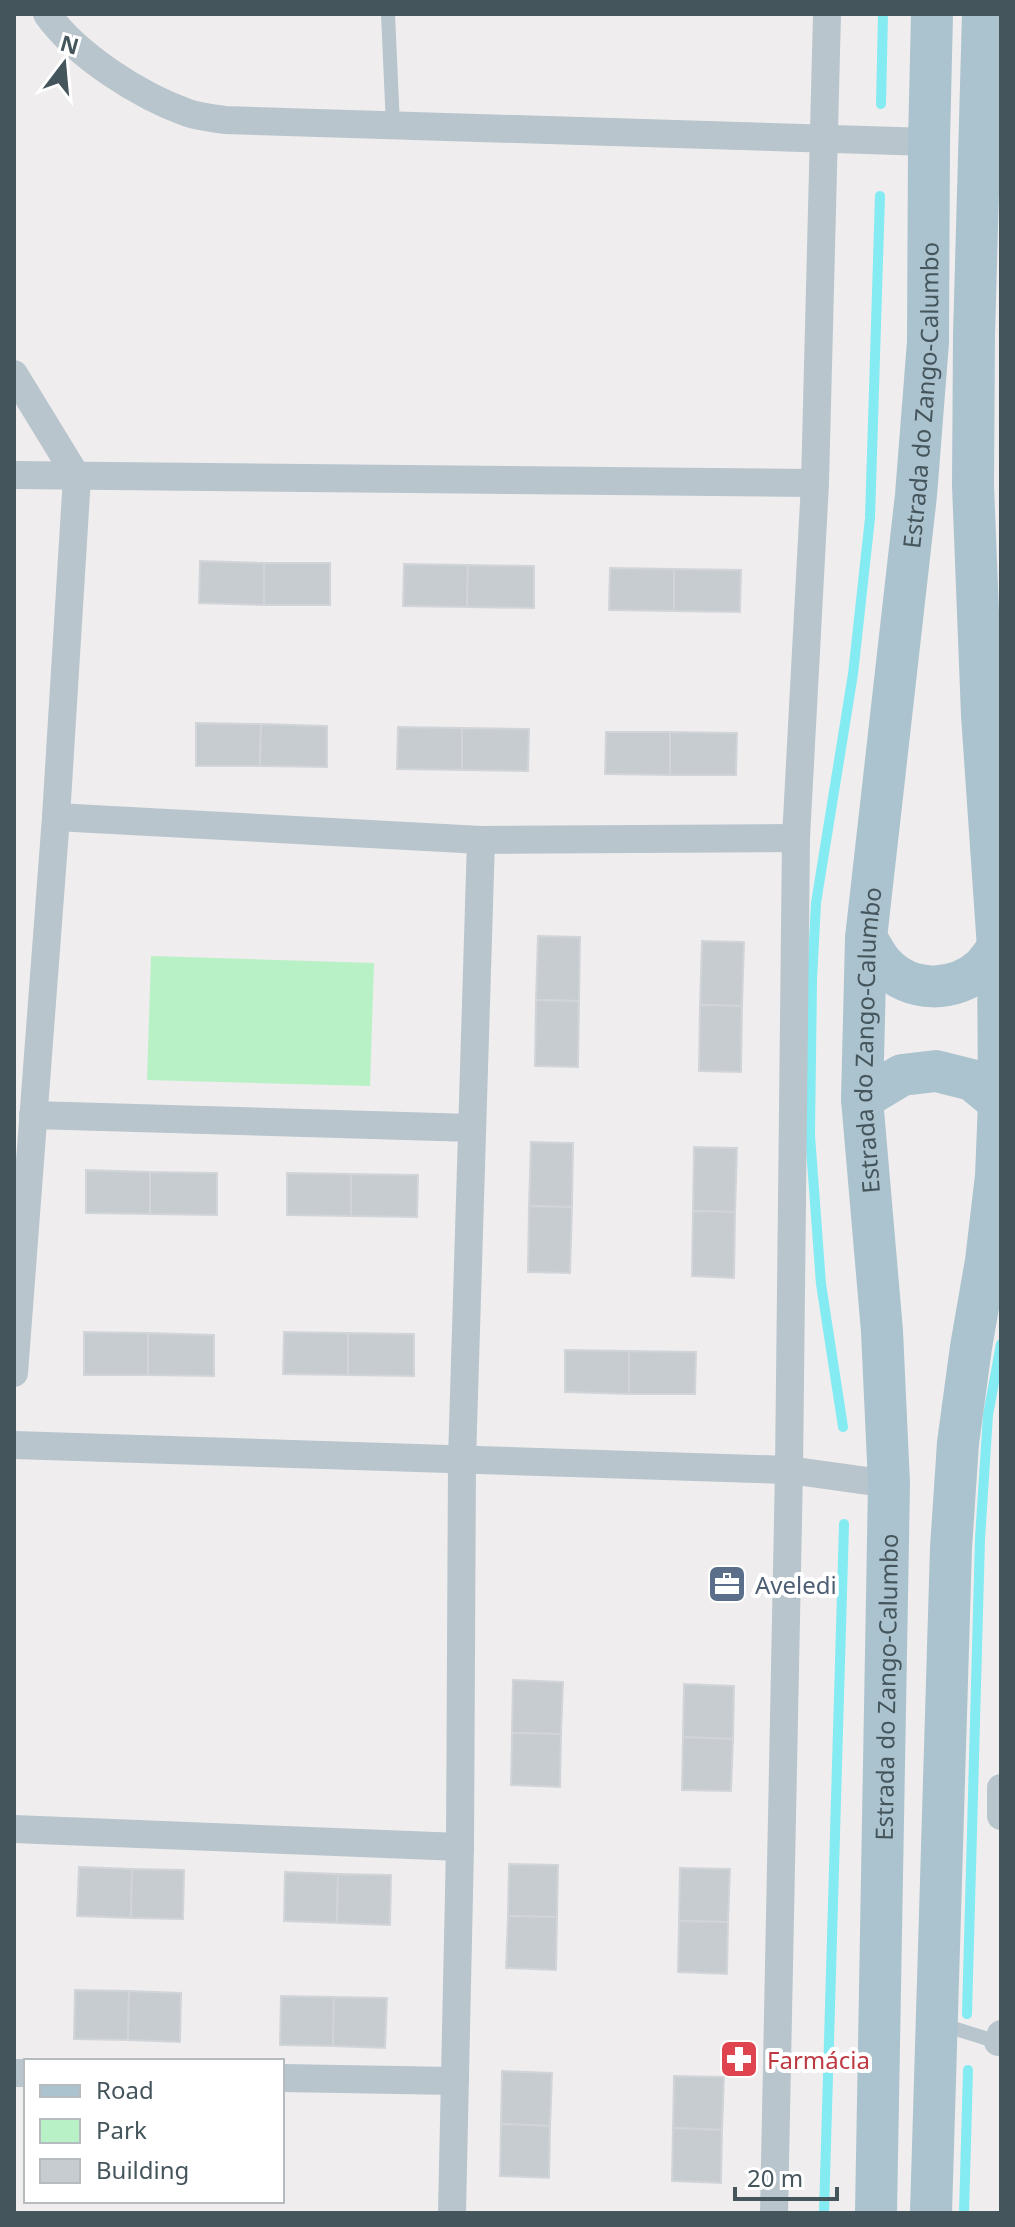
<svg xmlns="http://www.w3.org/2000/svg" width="1015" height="2227" viewBox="0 0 1015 2227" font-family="'Noto Sans',sans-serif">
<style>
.green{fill:#b9f1c6}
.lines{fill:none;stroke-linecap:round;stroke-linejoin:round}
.stream{stroke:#83ebf1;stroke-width:10}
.building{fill:#c7ccd1;stroke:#d1d5da;stroke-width:2}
.lane{stroke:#b8c5cc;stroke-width:14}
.street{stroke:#b8c5cc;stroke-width:28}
.primary{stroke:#abc3ce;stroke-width:42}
.labels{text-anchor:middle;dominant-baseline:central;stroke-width:8;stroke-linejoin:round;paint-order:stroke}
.street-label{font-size:24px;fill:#45555c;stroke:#fff}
.service-label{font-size:24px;fill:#4e5e75;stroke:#fff;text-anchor:start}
.health-label{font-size:24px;fill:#be3a42;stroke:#fff;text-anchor:start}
</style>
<rect width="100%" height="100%" fill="#f0edee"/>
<polygon class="green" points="151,956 374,963 370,1086 147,1080"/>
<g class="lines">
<g class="stream">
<polyline points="881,104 883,14"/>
<polyline points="843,1427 821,1284 810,1135 812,980 816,903 853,674 870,518 880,196"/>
<polyline points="967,2014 980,1539 988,1415 1001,1344"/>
<polyline points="824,2213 844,1524"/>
<polyline points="964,2213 968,2070"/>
</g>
</g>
<g class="building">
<polygon points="200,561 264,563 264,605 199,603"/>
<rect x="264" y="563" width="66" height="42"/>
<polygon points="404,564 468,565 467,607 403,606"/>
<polygon points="468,565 534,566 534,608 467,607"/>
<polygon points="610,568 674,569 674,611 609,610"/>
<polygon points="674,569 741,570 740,612 674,611"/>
<polygon points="196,723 261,724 260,766 196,766"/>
<polygon points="261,724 327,726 327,767 260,766"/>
<polygon points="398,727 462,728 462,770 397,769"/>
<polygon points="462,728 529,729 528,771 462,770"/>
<polygon points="606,732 670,732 670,775 605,774"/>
<polygon points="670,732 737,733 736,775 670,775"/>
<polygon points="538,936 580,937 579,1001 536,1000"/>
<polygon points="702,941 744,942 742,1006 700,1005"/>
<polygon points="536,1000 579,1001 578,1067 535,1066"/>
<polygon points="700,1005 742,1006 741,1072 699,1071"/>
<polygon points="531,1142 573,1143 572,1207 529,1206"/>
<polygon points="694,1147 737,1148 735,1212 693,1211"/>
<polygon points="86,1170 150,1172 150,1214 86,1213"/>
<polygon points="150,1172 217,1173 217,1215 150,1214"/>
<polygon points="287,1173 351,1174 351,1216 287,1215"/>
<polygon points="351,1174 418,1175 417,1217 351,1216"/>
<polygon points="529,1206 572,1207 570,1273 528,1272"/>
<polygon points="693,1211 735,1212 734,1278 692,1276"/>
<polygon points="84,1332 148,1333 148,1375 84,1375"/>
<polygon points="284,1332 348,1333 348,1375 283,1374"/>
<polygon points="148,1333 214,1335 214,1376 148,1375"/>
<polygon points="348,1333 414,1334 414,1376 348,1375"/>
<polygon points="565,1350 629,1351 629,1394 565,1392"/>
<polygon points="629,1351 696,1352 695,1394 629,1394"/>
<polygon points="513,1680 563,1682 561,1734 512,1733"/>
<polygon points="684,1684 734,1686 733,1739 683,1737"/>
<polygon points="512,1733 561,1734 560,1787 511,1785"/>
<polygon points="683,1737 733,1739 731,1791 682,1790"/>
<polygon points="509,1864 558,1865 557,1917 508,1916"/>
<polygon points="79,1867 132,1869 131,1918 77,1916"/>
<polygon points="680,1868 730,1869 728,1922 679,1921"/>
<polygon points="132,1869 184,1870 183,1919 131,1918"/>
<polygon points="285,1872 338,1874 337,1923 284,1921"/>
<polygon points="338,1874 391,1875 390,1925 337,1923"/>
<polygon points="508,1916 557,1917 556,1970 506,1968"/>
<polygon points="679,1921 728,1922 727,1974 678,1972"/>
<polygon points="75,1990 129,1991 128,2040 74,2039"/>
<polygon points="129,1991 181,1993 180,2042 128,2040"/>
<polygon points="281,1996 334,1997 333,2046 280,2045"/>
<polygon points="334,1997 387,1998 385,2048 333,2046"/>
<polygon points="502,2071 552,2073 550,2126 501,2124"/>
<polygon points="674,2076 724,2077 722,2130 673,2128"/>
<polygon points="501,2124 550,2126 549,2178 500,2176"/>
<polygon points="673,2128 722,2130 721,2183 672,2181"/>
</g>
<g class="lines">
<g class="lane">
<polyline points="388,14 393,126"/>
<polyline points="940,2024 1001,2043"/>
</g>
<g class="street">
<path d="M 47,14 C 77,56 140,96 188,113 C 200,117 213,118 225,120 L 929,142"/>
<polyline points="14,374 77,477 56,817 14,1373"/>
<polyline points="14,475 815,483"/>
<polyline points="56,817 481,840 796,838"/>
<polyline points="33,1115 472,1128"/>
<polyline points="14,1445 789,1470 889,1484"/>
<polyline points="1001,1788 1001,1816"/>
<polyline points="14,1829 460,1847"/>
<polyline points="998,2042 1001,2034"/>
<polyline points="14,2073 26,2073"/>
<polyline points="282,2078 455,2081"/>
<polyline points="452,2213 460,1847 462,1460 481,840"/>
<polyline points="774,2213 789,1470 796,838 815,483 827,14"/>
</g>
<g class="primary">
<path d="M 866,938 C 872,947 877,958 884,965 C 910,993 954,993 982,968 C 988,962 993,954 998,948"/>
<polyline points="862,1099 902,1075 936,1071 972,1080 999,1102"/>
<path id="s1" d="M 876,2213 L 889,1484 L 882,1331 L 862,1099 L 866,938 L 916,495 L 928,342 L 929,142 L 932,14"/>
<polyline points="931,2213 951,1548 958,1443 971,1347 986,1261 996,1176 999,1102 998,948 982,715 973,485 974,335 983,14"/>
</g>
</g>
<defs>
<g id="office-square" transform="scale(2)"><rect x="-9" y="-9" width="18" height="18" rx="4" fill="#5c6f8a" stroke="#fff"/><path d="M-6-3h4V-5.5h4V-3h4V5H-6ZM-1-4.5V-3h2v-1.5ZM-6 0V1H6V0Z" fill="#fff"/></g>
<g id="pharmacy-square" transform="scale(2)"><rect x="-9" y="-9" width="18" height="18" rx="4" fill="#e0444e" stroke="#fff"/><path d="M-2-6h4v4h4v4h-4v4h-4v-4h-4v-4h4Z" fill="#fff"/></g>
</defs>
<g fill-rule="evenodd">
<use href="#office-square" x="727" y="1584"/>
<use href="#pharmacy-square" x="739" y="2059"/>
</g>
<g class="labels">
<g class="street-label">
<text stroke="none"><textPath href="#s1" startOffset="1822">Estrada do Zango-Calumbo</textPath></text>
<text stroke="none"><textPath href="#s1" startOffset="1174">Estrada do Zango-Calumbo</textPath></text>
<text stroke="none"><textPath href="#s1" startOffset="526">Estrada do Zango-Calumbo</textPath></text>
</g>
<g class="service-label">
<text x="755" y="1584">Aveledi</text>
</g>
<g class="health-label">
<text x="767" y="2059">Farmácia</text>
</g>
</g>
<rect width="1015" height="2227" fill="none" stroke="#45555c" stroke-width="32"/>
<rect x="24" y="2059" width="260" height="144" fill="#ffffff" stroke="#b5bbbe" stroke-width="2"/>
<rect x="40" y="2085" width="40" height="12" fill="#abc3ce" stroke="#b5bbbe" stroke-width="2"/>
<text x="96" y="2099" font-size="24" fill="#45555c">Road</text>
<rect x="40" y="2119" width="40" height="24" fill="#b9f1c6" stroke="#b5bbbe" stroke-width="2"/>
<text x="96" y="2139" font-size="24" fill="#45555c">Park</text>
<rect x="40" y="2159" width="40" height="24" fill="#c7ccd1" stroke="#b5bbbe" stroke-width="2"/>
<text x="96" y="2179" font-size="24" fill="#45555c">Building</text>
<g transform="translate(64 64) rotate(16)" stroke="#ffffff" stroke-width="6" paint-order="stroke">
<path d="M0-6L14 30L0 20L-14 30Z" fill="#45555c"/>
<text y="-12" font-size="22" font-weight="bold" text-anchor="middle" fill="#45555c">N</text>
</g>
<path d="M735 2187v12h102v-12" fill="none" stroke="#45555c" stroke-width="4"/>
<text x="747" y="2187" font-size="24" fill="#45555c" stroke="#ffffff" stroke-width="6" paint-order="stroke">20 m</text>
</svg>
